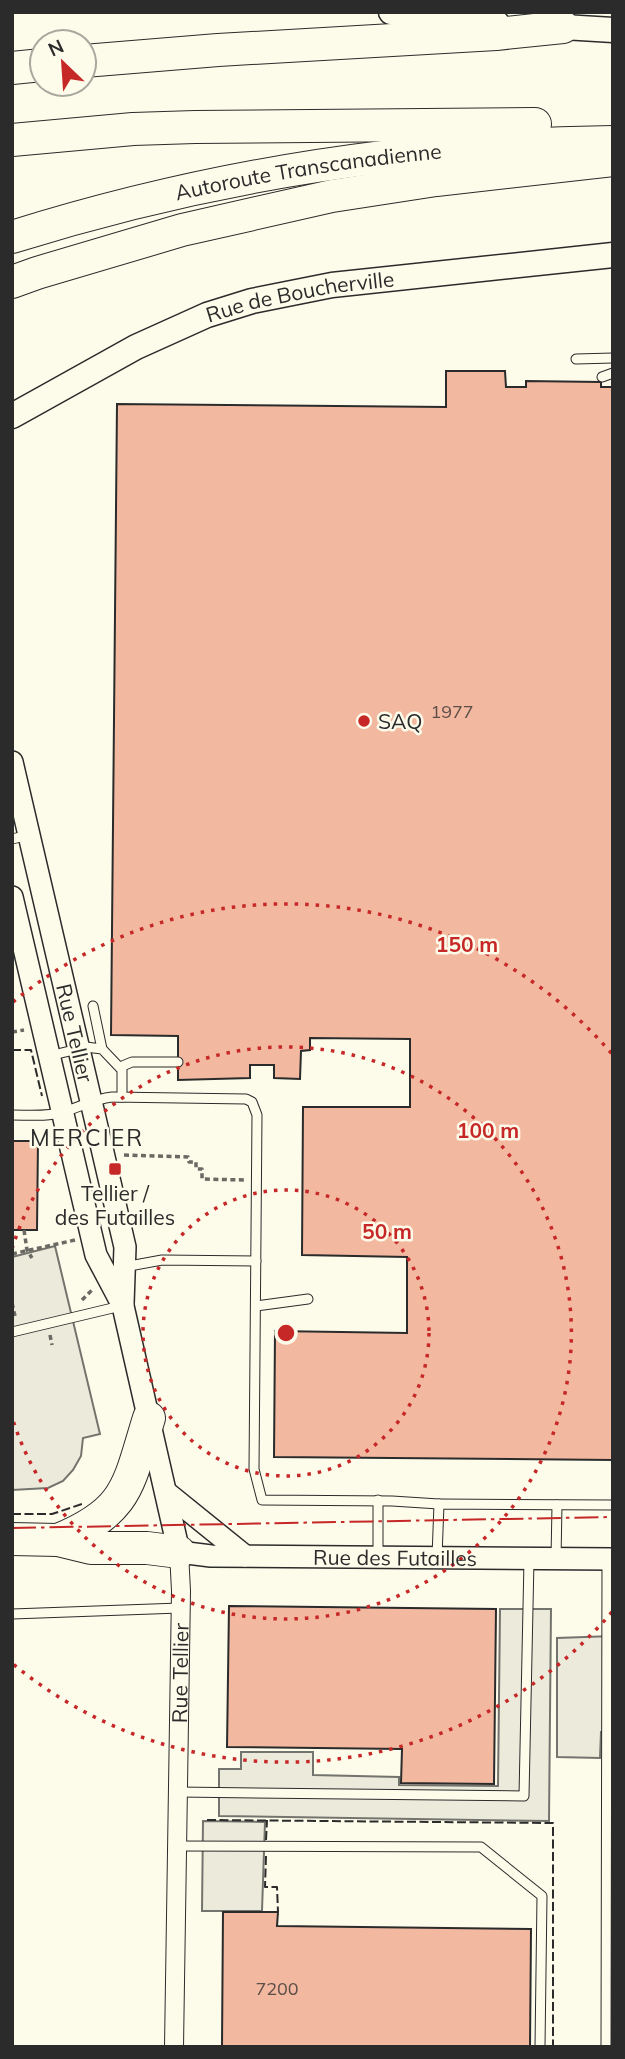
<svg xmlns="http://www.w3.org/2000/svg" width="625" height="2059" viewBox="0 0 625 2059" font-family="Mulish,sans-serif">
<style>
.parking{fill:#eceadb;stroke:#74746e;stroke-width:2}
.building{fill:#f2b8a0;stroke:#2b2b2b;stroke-width:2}
.lines{fill:none;stroke-linecap:round;stroke-linejoin:round}
.service-casing{stroke:#2b2b2b;stroke-width:11}
.minor-casing{stroke:#2b2b2b;stroke-width:20}
.tertiary-casing{stroke:#2b2b2b;stroke-width:24}
.secondary-casing{stroke:#2b2b2b;stroke-width:27}
.motorway-casing{stroke:#2b2b2b;stroke-width:34}
.path{stroke:#6a6964;stroke-width:3.5;stroke-dasharray:5 3.5;stroke-linecap:butt}
.service{stroke:#fdfbea;stroke-width:9}
.minor{stroke:#fdfbea;stroke-width:18}
.tertiary{stroke:#fdfbea;stroke-width:21}
.secondary{stroke:#fdfbea;stroke-width:24}
.motorway{stroke:#fdfbea;stroke-width:32}
.fence{stroke:#2b2b2b;stroke-width:2;stroke-dasharray:9 3.5;stroke-linecap:butt}
.power{stroke:#c62828;stroke-width:2;stroke-dasharray:24 5 3.5 5;stroke-linecap:butt}
.ring{fill:none;stroke:#c62828;stroke-width:3.5;stroke-dasharray:3.5 7}
.poi-dot{fill:#c62828;stroke:#fdfbea;stroke-width:2.5}
.labels{text-anchor:middle;dominant-baseline:central;stroke-width:5;stroke-linejoin:round;paint-order:stroke}
.number-label{font-size:18px;fill:#5d4e48}
.street-label{font-size:21px;fill:#2b2b2b;stroke:#fdfbea}
.poi-label{font-size:21px;fill:#2b2b2b;stroke:#fdfbea;text-anchor:start}
.neighbourhood-label{font-size:23px;letter-spacing:2px;fill:#2b2b2b;stroke:#fdfbea}
.centre{fill:#c62828;stroke:#fdfbea;stroke-width:3.5}
.ring-label{font-size:21px;text-anchor:middle;font-weight:bold;fill:#c62828;stroke:#fdfbea;stroke-width:5;stroke-linejoin:round;paint-order:stroke}
</style>
<rect width="100%" height="100%" fill="#fdfbea"/>
<g class="parking">
<polygon points="55,1246 100,1434 83,1438 81,1456 73,1470 63,1481 48,1488 12,1490 12,1257"/>
<polygon points="500,1609 551,1609 549,1821 219,1816 219,1769 241,1769 241,1752 313,1752 313,1775 399,1777 399,1785 498,1786"/>
<polygon points="613,1636 613,1732 601,1732 600,1758 557,1757 557,1638"/>
<polygon points="203,1821 265,1822 262,1911 202,1911"/>
</g>
<g class="building">
<polygon points="446,371 505,371 506,387 526,387 526,381 601,382 601,387 613,387 613,1460 274,1457 275,1331 407,1333 407,1257 302,1255 303,1107 410,1107 410,1039 310,1038 310,1050 301,1051 300,1079 274,1078 274,1065 250,1065 250,1078 178,1080 178,1036 111,1035 117,404 446,407"/>
<polygon points="12,1141 38,1141 37,1230 12,1230"/>
<polygon points="229,1606 496,1609 494,1784 401,1783 402,1749 227,1747"/>
<polygon points="223,1912 278,1912 277,1926 531,1929 530,2047 222,2047"/>
</g>
<g class="lines">
<g class="service-casing">
<g id="service">
<polyline points="576,359 613,358"/>
<polyline points="602,377 613,373"/>
<polyline points="12,839 29,835"/>
<polyline points="93,1006 102,1049"/>
<polyline points="49,1056 86,1047 102,1049 122,1070 122,1097"/>
<polyline points="120,1067 132,1062 178,1062"/>
<path d="M 12,1115 C 29,1115 47,1117 63,1112 C 80,1107 94,1099 112,1097 L 246,1099 L 252,1102 L 257,1115 L 254,1469 L 262,1500 L 392,1501 L 439,1504"/>
<polyline points="124,1267 162,1260 256,1261"/>
<polyline points="256,1306 308,1299"/>
<polyline points="12,1332 121,1306"/>
<polyline points="378,1557 378,1500"/>
<polyline points="437,1557 439,1504 613,1505"/>
<polyline points="556,1559 557,1505"/>
<polyline points="12,1614 180,1608"/>
<polyline points="178,1792 524,1796 529,1560"/>
<polyline points="177,1846 481,1847 542,1896 540,2047"/>
<polyline points="606,2047 607,1559"/>
</g>
</g>
<g class="minor-casing">
<g id="minor">
<path id="s1" d="M 174,2047 L 181,1591 L 179,1552"/>
</g>
</g>
<g class="tertiary-casing">
<g id="tertiary">
<path id="s2" d="M 12,762 L 125,1247 L 123,1304"/>
<path id="s3" d="M 12,897 L 96,1255 L 123,1306 L 179,1552 L 211,1556 L 613,1559"/>
<polyline points="167,1493 245,1556"/>
</g>
</g>
<g class="secondary-casing">
<g id="secondary">
<polyline points="391,12 497,23"/>
<polyline points="547,26 613,30"/>
<path id="s4" d="M 12,416 L 136,347 L 207,315 L 252,301 L 332,285 L 613,255"/>
</g>
</g>
<g class="motorway-casing">
<g id="motorway">
<polyline points="84,61 218,50 496,34 563,27"/>
<polyline points="12,68 42,65"/>
<polyline points="12,140 133,129 195,127 535,124"/>
<path id="s5" d="M 12,237 C 210,175 406,144 613,142"/>
<polyline points="12,282 37,273 182,230 332,196 436,180 613,160"/>
<polyline points="12,1539 58,1540 91,1548 147,1548 179,1552"/>
<path d="M 58,1540 C 129,1511 128,1485 149,1418"/>
</g>
</g>
<g class="path">
<polyline points="12,1032 24,1030"/>
<polyline points="124,1155 188,1157 189,1162 196,1162 196,1169 202,1169 202,1179 245,1180"/>
<polyline points="24,1230 27,1250 32,1258"/>
<polyline points="12,1254 75,1240"/>
<polyline points="82,1300 94,1288"/>
<polyline points="12,1303 15,1316"/>
<polyline points="50,1335 52,1345"/>
</g>
<use href="#service" class="service"/>
<use href="#minor" class="minor"/>
<use href="#tertiary" class="tertiary"/>
<use href="#secondary" class="secondary"/>
<use href="#motorway" class="motorway"/>
<g class="fence">
<polyline points="12,1050 31,1050 42,1096"/>
<polyline points="12,1514 52,1514 82,1504"/>
<polyline points="207,1820 553,1823 553,2047"/>
<polyline points="266,1840 267,1820"/>
<polyline points="266,1856 265,1887 277,1887 278,1912"/>
</g>
<polyline class="power" points="12,1528 613,1517"/>
</g>
<g class="ring">
<circle cx="286" cy="1333" r="143"/>
<path d="M12 1249A286 286 0 1 1 12 1417"/>
<path d="M612 1612A429 429 0 0 1 13 1664M13 1002A429 429 0 0 1 612 1054"/>
</g>
<g class="poi-dot">
<circle cx="364" cy="721" r="7"/>
<rect x="108" y="1162" width="14" height="14" rx="3.5"/>
</g>
<g class="labels">
<g class="number-label">
<text x="452" y="711">1977</text>
<text x="277" y="1988">7200</text>
</g>
<g class="street-label">
<text stroke="none"><textPath href="#s5" startOffset="304">Autoroute Transcanadienne</textPath></text>
<text stroke="none"><textPath href="#s4" startOffset="315">Rue de Boucherville</textPath></text>
<text stroke="none"><textPath href="#s2" startOffset="278">Rue Tellier</textPath></text>
<text stroke="none"><textPath href="#s3" startOffset="894">Rue des Futailles</textPath></text>
<text stroke="none"><textPath href="#s1" startOffset="374">Rue Tellier</textPath></text>
</g>
<g class="poi-label">
<text x="378" y="721">SAQ</text>
<text x="115" y="1193" text-anchor="middle">Tellier /<tspan x="115" dy="24">des Futailles</tspan></text>
</g>
<g class="neighbourhood-label">
<text x="87" y="1137">MERCIER</text>
</g>
</g>
<circle cx="286" cy="1333" r="10" class="centre"/>
<g class="ring-label">
<text x="467" y="952">150 m</text>
<text x="488" y="1138">100 m</text>
<text x="387" y="1239">50 m</text>
</g>
<rect width="625" height="2059" fill="none" stroke="#2b2b2b" stroke-width="28"/>
<g transform="translate(63 63) rotate(335)"><circle r="33" fill="#fdfbea" stroke="#a9a89e" stroke-width="2"/>
<path d="M0-5L12 26L0 18L-12 26Z" fill="#c62828"/>
<text y="-10" font-size="19" font-weight="bold" text-anchor="middle" fill="#2b2b2b">N</text>
</g>
</svg>
